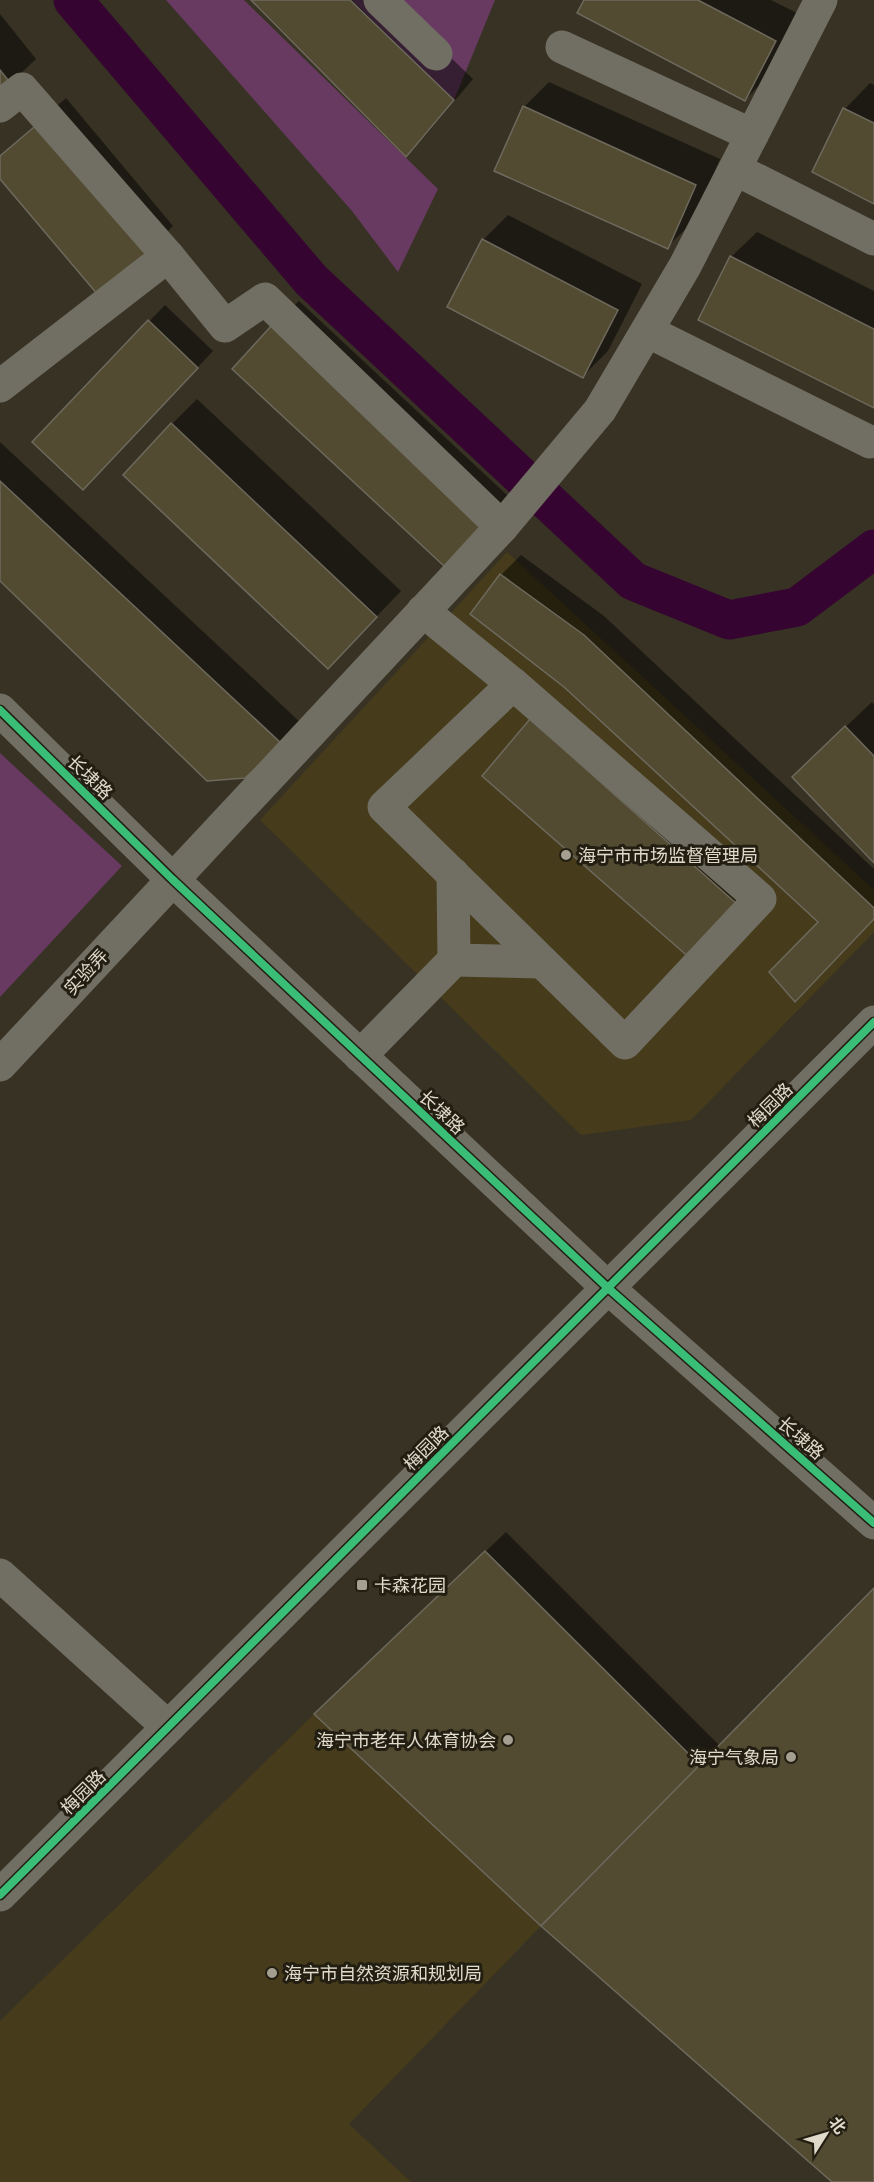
<svg xmlns="http://www.w3.org/2000/svg" width="874" height="2182" viewBox="0 0 874 2182" font-family="Mulish,'Noto Sans SC',sans-serif">
<style>
.built{fill:#463c1b}
.green{fill:#683a61}
.shadow{fill:#0007}
.lines{fill:none;stroke-linecap:round;stroke-linejoin:round}
.canal{stroke:#360431;stroke-width:39}
.building{fill:#524b31;stroke:#6d695d;stroke-width:1.5}
.minor{stroke:#716e63;stroke-width:33}
.cycleway-casing{stroke:#221e12;stroke-width:11}
.cycleway{stroke:#3abd76;stroke-width:8}
.poi-dot{fill:#a59f91;stroke:#221e12;stroke-width:2}
.labels{text-anchor:middle;dominant-baseline:central;stroke-width:6;stroke-linejoin:round;paint-order:stroke}
.street-label{font-size:18px;fill:#e0dacb;stroke:#221e12}
.poi-label{font-size:18px;fill:#e0dacb;stroke:#221e12;text-anchor:start}
</style>
<rect width="100%" height="100%" fill="#373224"/>
<g class="built">
<polygon points="507,552 874,890 874,932 691,1120 581,1135 260,820"/>
<polygon points="314,1714 541,1926 349,2124 411,2182 0,2182 0,2021"/>
</g>
<g class="green">
<polygon points="166,0 244,0 438,189 398,272 352,211"/>
<polygon points="352,0 495,0 454,100"/>
<polygon points="0,753 122,866 0,997"/>
</g>
<g class="shadow">
<polygon points="253,0 391,0 473,79 426,135 406,155"/>
<polygon points="585,0 771,0 801,15 770,74 745,100"/>
<polygon points="0,14 36,59 0,93"/>
<polygon points="549,82 720,159 693,222 667,247 524,107"/>
<polygon points="870,83 874,85 874,202 814,172 845,109"/>
<polygon points="66,98 173,226 148,251 0,176 0,156"/>
<polygon points="508,215 642,284 608,351 583,376 483,240"/>
<polygon points="757,232 874,291 874,407 731,257"/>
<polygon points="299,301 508,496 469,538 273,326"/>
<polygon points="165,305 213,351 99,472 34,442"/>
<polygon points="197,399 401,591 353,641 172,424"/>
<polygon points="0,442 301,723 281,743 0,579"/>
<polygon points="521,555 604,616 874,869 874,918 820,922 564,686 501,575"/>
<polygon points="872,702 874,705 874,860 819,752"/>
<polygon points="531,721 757,884 712,938"/>
<polygon points="506,1532 720,1746 874,1590 874,2182 834,2182 336,1694"/>
</g>
<g class="lines">
<polyline class="canal" points="73,0 311,280 633,581 729,620 797,607 874,549"/>
</g>
<g class="building">
<polygon points="251,0 350,0 454,100 406,157"/>
<polygon points="584,0 698,0 776,41 745,101 577,13"/>
<polygon points="0,70 12,85 0,95"/>
<polygon points="523,106 696,185 668,249 494,171"/>
<polygon points="843,108 874,123 874,204 812,172"/>
<polygon points="40,122 149,252 98,295 0,179 0,156"/>
<polygon points="482,239 618,310 583,378 447,307"/>
<polygon points="730,256 874,329 874,408 698,320"/>
<polygon points="148,320 198,368 83,490 32,442"/>
<polygon points="272,325 484,522 444,566 232,369"/>
<polygon points="171,423 377,617 328,669 123,475"/>
<polygon points="0,481 282,744 245,778 207,781 0,581"/>
<polygon points="500,574 584,635 874,908 874,919 795,1002 769,972 818,922 564,687 470,614"/>
<polygon points="530,719 738,905 692,960 482,776"/>
<polygon points="845,726 874,756 874,863 792,777"/>
<polygon points="485,1551 701,1766 541,1926 314,1714"/>
<polygon points="874,1588 874,2182 832,2182 541,1926"/>
</g>
<g class="lines">
<g class="minor">
<polyline points="380,0 436,54"/>
<polyline points="562,47 752,135"/>
<polyline points="0,106 22,89 168,256 225,326 265,299 502,527"/>
<polyline points="735,169 874,239"/>
<polyline points="647,331 870,442"/>
<polyline points="0,386 168,256"/>
<polyline points="423,611 513,684"/>
<polygon points="513,684 760,899 625,1043 384,807"/>
<polyline points="0,710 172,879 608,1288 874,1523"/>
<polyline points="454,960 542,962"/>
<polyline points="360,1056 454,960 453,874"/>
<polyline points="0,1065 502,527 600,410 685,266 821,0"/>
<polyline points="0,1575 168,1727"/>
<polyline points="0,1895 874,1022"/>
</g>
<g class="cycleway-casing">
<g id="cycleway">
<polyline points="0,710 172,879 608,1288 874,1523"/>
<polyline points="0,1895 874,1022"/>
</g>
</g>
<use href="#cycleway" class="cycleway"/>
</g>
<g class="poi-dot">
<circle cx="566" cy="855" r="6"/>
<rect x="356" y="1579" width="12" height="12" rx="3"/>
<circle cx="508" cy="1740" r="6"/>
<circle cx="791" cy="1757" r="6"/>
<circle cx="272" cy="1973" r="6"/>
</g>
<g class="labels">
<g class="street-label">
<text transform="translate(90 777) rotate(44)">长埭路</text>
<text transform="translate(86 972) rotate(-47)">实验弄</text>
<text transform="translate(770 1105) rotate(-45)">梅园路</text>
<text transform="translate(442 1112) rotate(43)">长埭路</text>
<text transform="translate(801 1438) rotate(41)">长埭路</text>
<text transform="translate(426 1448) rotate(-45)">梅园路</text>
<text transform="translate(83 1792) rotate(-45)">梅园路</text>
</g>
<g class="poi-label">
<text x="578" y="855">海宁市市场监督管理局</text>
<text x="374" y="1585">卡森花园</text>
<text x="496" y="1740" text-anchor="end">海宁市老年人体育协会</text>
<text x="779" y="1757" text-anchor="end">海宁气象局</text>
<text x="284" y="1973">海宁市自然资源和规划局</text>
</g>
</g>
<g transform="translate(826 2134) rotate(53)" stroke="#221e12" stroke-width="4.5" paint-order="stroke">
<path d="M0-4.5L10 22L0 15L-10 22Z" fill="#e0dacb"/>
<text y="-9" font-size="16" font-weight="bold" text-anchor="middle" fill="#e0dacb">北</text>
</g>
</svg>
